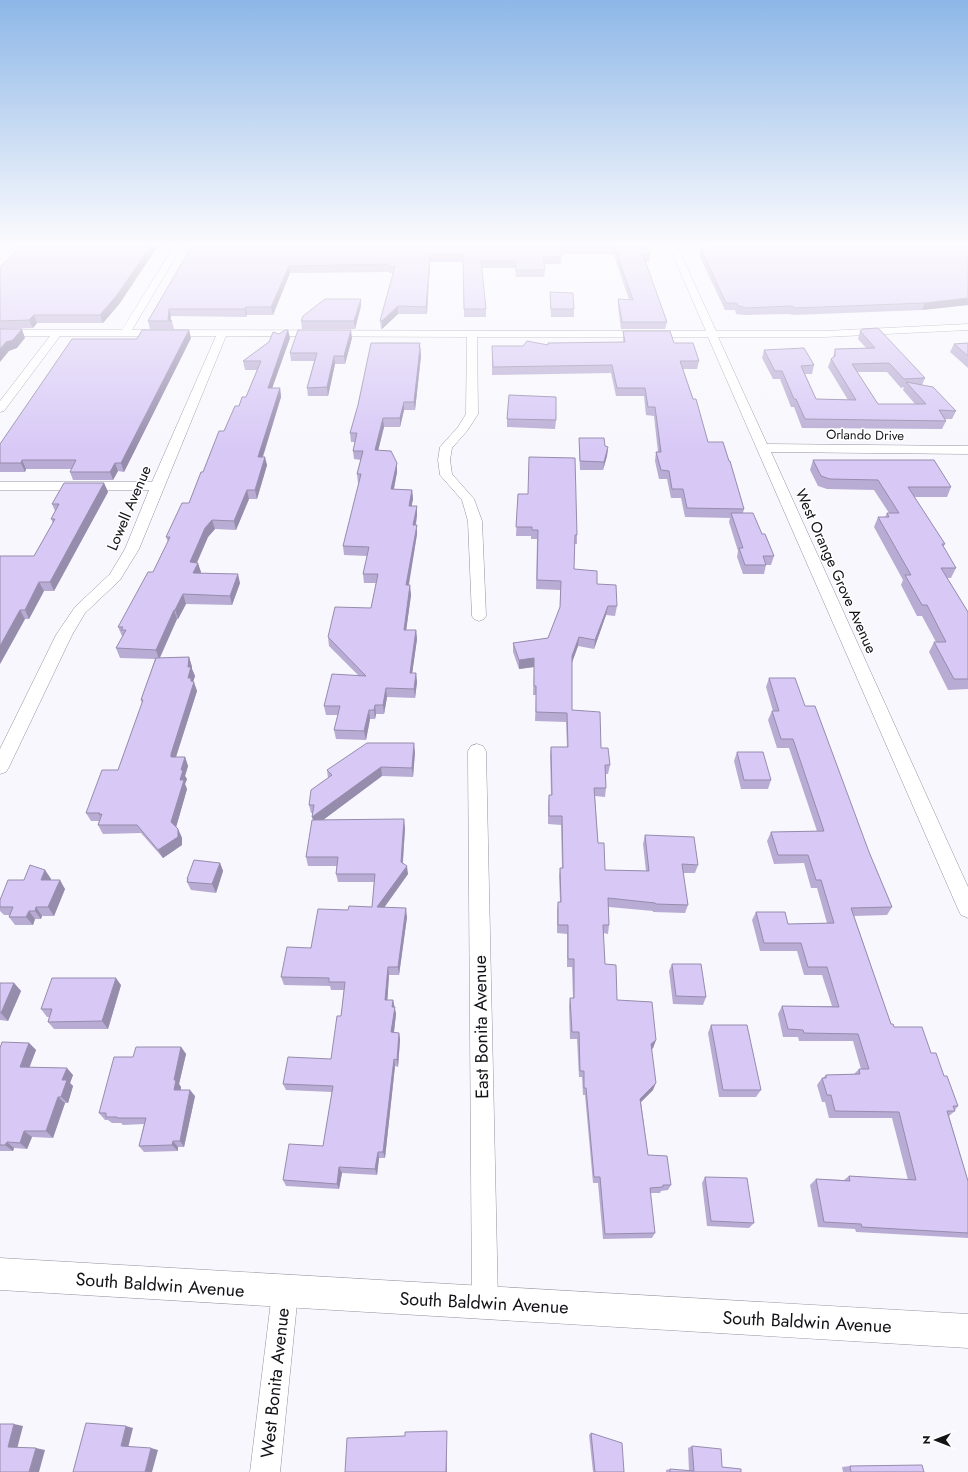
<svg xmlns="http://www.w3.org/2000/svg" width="968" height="1472" viewBox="0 0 968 1472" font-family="Jost,sans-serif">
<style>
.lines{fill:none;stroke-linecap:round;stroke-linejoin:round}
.minor-casing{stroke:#95919f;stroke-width:1}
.tertiary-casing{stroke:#95919f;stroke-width:1}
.minor{fill:#fff;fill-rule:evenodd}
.tertiary{fill:#fff;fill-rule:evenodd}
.wall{fill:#b9acd4;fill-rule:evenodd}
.shaded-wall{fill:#968cac}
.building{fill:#d7c8f6;stroke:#968cac}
.labels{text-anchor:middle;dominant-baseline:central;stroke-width:3;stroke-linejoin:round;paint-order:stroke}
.far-street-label{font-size:13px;fill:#141217;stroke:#fff}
.street-label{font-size:15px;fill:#141217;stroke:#fff}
.near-street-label{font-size:18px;fill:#141217;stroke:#fff}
</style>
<rect width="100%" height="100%" fill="#f8f7fd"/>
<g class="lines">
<g class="minor-casing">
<g id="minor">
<polygon points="4,246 13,246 3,257 0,258 0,250"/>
<polygon points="174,246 182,246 132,330 706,331 669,246 677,246 716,331 825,331 968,324 968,330 825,337 718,337 767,444 968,446 968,454 771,452 968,887 968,918 961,915 958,909 708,337 477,337 478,414 467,431 452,448 450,460 452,474 474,499 482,521 486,616 484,619 479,621 474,619 472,616 468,521 462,500 440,475 438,460 440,447 458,427 466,414 467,337 226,336 139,549 120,580 85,613 72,635 9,767 6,772 0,774 0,749 56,635 75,607 110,574 125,549 149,490 0,490 0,482 152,482 216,336 60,336 4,411 0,412 0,401 50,336 0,336 0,330 122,330"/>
<polygon points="477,744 483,746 486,751 498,1303 495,1313 485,1316 475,1313 472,1303 468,751 471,746"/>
<polygon points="285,1280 294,1284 298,1293 280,1472 250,1472 272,1293 276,1284"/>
</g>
</g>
<g class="tertiary-casing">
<polygon id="tertiary" points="0,1258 968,1314 968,1348 0,1290"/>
</g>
<use href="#minor" class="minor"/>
<use href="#tertiary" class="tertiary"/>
</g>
<g class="wall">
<polygon points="192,246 646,246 650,255 649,262 645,262 667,322 665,329 621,329 618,307 618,299 629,300 614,255 603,254 561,254 561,264 544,264 545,270 544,277 516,277 515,268 482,268 486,309 486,317 464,317 463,262 430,262 427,314 398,314 382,329 381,329 380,321 393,273 389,273 389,272 290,273 273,315 247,315 246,317 171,316 171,320 172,321 174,329 150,329 148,321"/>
<polygon points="707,246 968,246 968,305 922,310 794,315 789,314 745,315 736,314 735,310 725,310 700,257 701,249 709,249"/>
<polygon points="0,267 120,303 103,323 37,323 33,328 0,329"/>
<polygon points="550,292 574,309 574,317 551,317 550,300"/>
<polygon points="361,299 361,306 355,329 302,329 301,321"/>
<polygon points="288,330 290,338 272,388 280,388 281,397 263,457 267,465 257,499 249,499 236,530 215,529 208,537 197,563 201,572 200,573 240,583 232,605 186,604 178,619 177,619 160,658 189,657 192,667 192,669 195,676 193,682 197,691 176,757 185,757 188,766 185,776 187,779 185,784 187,789 176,827 178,829 182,838 182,845 163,858 141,833 103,834 98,825 99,821 91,821 86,813 118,770 142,703 141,700 155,659 120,658 116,648 123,636 122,636 118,627 153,572 168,542 166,537 189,503 203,472 224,431 239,406 246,397 257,370 245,370 243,361 279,334"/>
<polygon points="623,331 674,343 699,361 697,369 683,369 708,442 744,509 743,513 762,534 774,556 771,565 766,565 764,574 743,574 737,557 738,551 729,522 730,518 685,517 681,498 671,498 667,479 659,479 655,461 656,452 658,452 654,416 646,415 644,396 616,396 611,373 492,375 492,346 523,346 623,342"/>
<path d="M 860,331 L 925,378 L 922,385 L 956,411 L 952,419 L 945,419 L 946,421 L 942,429 L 802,428 L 794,407 L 791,407 L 780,379 L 773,379 L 762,358 L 764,350 L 814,365 L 812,374 L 805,374 L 816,399 L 848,400 L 828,367 L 831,359 L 833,358 L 835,349 L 866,348 L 858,339 ZM 857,372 L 887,372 L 901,388 L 904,387 L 903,390 L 915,404 L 878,404 Z"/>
<polygon points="191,338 124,472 118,471 113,480 73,480 70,472 72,469 26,469 25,472 0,472 0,444 137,339"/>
<polygon points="352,338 345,364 335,364 328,396 308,396 307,388 314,361 291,361 290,353"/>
<polygon points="420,343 421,356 415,410 404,410 400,427 384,427 378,450 397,463 397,472 394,489 412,490 413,499 411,506 417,506 417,515 416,525 417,534 409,585 411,595 406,630 416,630 417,639 412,673 416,673 417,682 415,698 387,697 384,714 376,714 375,719 370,719 366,740 336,739 334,730 338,715 326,715 324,706 358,675 329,646 328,637 371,608 376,583 364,583 363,574 367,556 344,555 343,546 359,483 358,483 357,474 361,460 354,459 353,451 355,442 351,442 350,433"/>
<polygon points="968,343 968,368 950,352 954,344"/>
<polygon points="507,419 556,420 555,429 507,427"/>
<polygon points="579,438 608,447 607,456 603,470 580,470 579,446"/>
<polygon points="813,460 951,487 947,497 914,497 945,544 943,547 956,568 951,578 947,578 968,612 968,689 948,690 929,652 934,642 936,642 922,616 917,616 901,585 903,580 874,527 878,517 885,517 887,513 889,513 874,490 827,489 818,486 810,470"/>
<polygon points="104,483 108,492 54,591 44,591 29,619 25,619 0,664 34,556 53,523 51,519 55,511 52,504"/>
<polygon points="518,494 577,535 577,544 574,544 574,569 597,584 617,606 615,616 606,615 594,649 578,646 572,663 572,710 601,748 610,765 608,774 606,774 606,788 605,797 595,796 598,843 605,870 646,871 643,844 645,835 698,865 695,873 683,873 688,905 685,913 653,912 653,911 609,907 609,925 608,934 603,933 605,964 617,1000 656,1040 653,1048 652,1049 653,1090 641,1102 648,1155 671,1185 668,1190 661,1191 660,1193 650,1193 655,1233 652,1238 603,1239 598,1183 593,1183 585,1095 583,1095 582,1077 579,1077 577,1039 570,1039 569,1006 570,998 573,998 572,967 567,967 567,934 557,933 557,910 558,902 560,902 559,876 560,868 562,868 561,825 548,824 548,804 549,795 551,795 550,755 551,747 567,747 566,722 535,721 536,695 533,695 534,667 519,669 513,652 513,643 548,638 560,608 560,590 536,589 537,539 531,539 531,536 516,536"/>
<polygon points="769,678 805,706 869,852 892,907 887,915 854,916 891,1024 894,1027 931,1053 944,1076 958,1106 955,1110 955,1111 949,1116 968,1181 968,1238 856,1232 855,1229 818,1227 810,1185 816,1179 844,1180 849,1176 908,1180 892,1118 829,1118 825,1102 822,1102 817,1085 822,1078 823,1078 826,1075 854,1074 859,1069 861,1069 853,1041 799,1041 798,1037 783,1037 778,1014 782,1006 832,1006 822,975 804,975 797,951 760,951 752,920 756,912 788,924 827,923 817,888 811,888 804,863 774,864 767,841 771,832 817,831 789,748 777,748 768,720 772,711 773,711 766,687"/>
<polygon points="415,752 413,777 382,776 323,820 405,828 403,863 408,874 384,907 407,917 399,975 389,975 387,1000 393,1000 396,1014 394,1032 399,1033 400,1040 398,1067 395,1066 385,1158 379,1158 377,1175 342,1173 339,1189 286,1186 283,1180 323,1146 332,1092 286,1090 283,1084 331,1059 341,1016 344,990 331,990 330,986 284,985 281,977 348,910 372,907 374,882 338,882 336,874 337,866 308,866 306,857 313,820 313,813 311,813 309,805 328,778 327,770"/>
<polygon points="737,752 771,780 768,789 741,789 734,761"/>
<polygon points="220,863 223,871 216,893 191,890 187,882 188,881 187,879"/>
<polygon points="45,870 51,879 50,880 65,889 54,916 42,916 41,919 35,919 33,925 15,925 9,917 9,915 4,915 0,911 0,900 24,880"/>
<polygon points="672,964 706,997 703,1005 673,1004 669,971"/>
<polygon points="0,983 14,983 21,991 8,1021 0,1020"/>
<polygon points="121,985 108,1029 54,1029 48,1022 49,1017 47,1017 41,1009"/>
<polygon points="711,1025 761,1090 756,1097 719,1097 708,1033"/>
<polygon points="29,1043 36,1050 29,1067 73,1075 70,1083 73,1086 68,1103 65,1103 53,1138 32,1137 27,1149 14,1148 13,1151 0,1151 0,1048"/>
<polygon points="181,1047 186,1054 179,1084 181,1087 181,1090 195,1096 184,1147 178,1147 178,1151 144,1152 139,1146 144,1124 123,1125 121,1123 112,1123 108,1120 105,1120 99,1113 133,1057"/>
<polygon points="705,1177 754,1223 749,1228 707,1226 702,1183"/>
<polygon points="591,1433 624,1472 593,1472 589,1435"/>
<polygon points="692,1446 722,1467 741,1472 666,1472 666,1470 670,1469 689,1471 688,1448"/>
<polygon points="850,1466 924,1472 843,1472 842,1467"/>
</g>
<g class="shaded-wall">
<polygon points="151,246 158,246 120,303 103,323 100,315"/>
<polygon points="430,255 430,262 427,314 426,307"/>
<polygon points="289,266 290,273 273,315 271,307"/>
<polygon points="968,298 968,305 922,310 925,303"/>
<polygon points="361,299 361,306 355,329 354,321"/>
<polygon points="398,306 398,314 382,329 382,321"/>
<polygon points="246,307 247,315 246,317 245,309"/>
<polygon points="169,309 171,316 170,321 168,320"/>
<polygon points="34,315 37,323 33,328 29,320"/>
<polygon points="22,329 25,338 17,348 9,351 0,362 0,349 6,342"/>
<polygon points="189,330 191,338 124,472 121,463"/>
<polygon points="288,330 290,338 269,397 268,388"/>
<polygon points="351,330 352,338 345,364 344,356"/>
<polygon points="420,348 421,356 415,410 414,402"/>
<polygon points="334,356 335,364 328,396 327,387"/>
<polygon points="280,388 281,397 260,465 258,457"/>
<polygon points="404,402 404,410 400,427 400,418"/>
<polygon points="383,418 384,427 376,459 375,450"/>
<polygon points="608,447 607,456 603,470 604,462"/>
<polygon points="265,457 267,465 257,499 255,490"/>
<polygon points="22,460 26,469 25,472 21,463"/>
<polygon points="115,463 118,471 113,480 110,472"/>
<polygon points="397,463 397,472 392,498 391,489"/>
<polygon points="104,483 108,492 54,591 50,582"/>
<polygon points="247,490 249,499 236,530 234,521"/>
<polygon points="412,490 413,499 410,515 409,506"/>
<polygon points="417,506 417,515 414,534 413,525"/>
<polygon points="212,520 215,529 208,537 193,571 190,562 205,528"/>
<polygon points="417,525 417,534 407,594 406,585"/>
<polygon points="198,563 201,572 196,582 193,573"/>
<polygon points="238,574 240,583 232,605 230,596"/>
<polygon points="39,582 44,591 29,619 25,610"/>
<polygon points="410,585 411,595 405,639 404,630"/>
<polygon points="183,594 186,604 178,619 175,610"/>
<polygon points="608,606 606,615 594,649 595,640"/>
<polygon points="20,610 25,619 0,664 0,646"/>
<polygon points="174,610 177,619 159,659 156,650"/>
<polygon points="416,630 417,639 411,682 410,673"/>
<polygon points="579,637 578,646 571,665 572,656"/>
<polygon points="189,657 192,667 192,669 195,676 193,682 194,682 197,691 174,763 171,757 171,754 188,678 188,667"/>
<polygon points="534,658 534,667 519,669 519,660"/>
<polygon points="416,673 417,682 415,698 414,689"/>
<polygon points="386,688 387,697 384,714 383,705"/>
<polygon points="375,705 376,714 375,719 374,710"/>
<polygon points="369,710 370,719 366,740 364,731"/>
<polygon points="414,743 415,752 413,777 412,768"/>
<polygon points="185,757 188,766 185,776 187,779 185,784 187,789 175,831 171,822 180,780 181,770"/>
<polygon points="381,767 382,776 315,826 312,817"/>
<polygon points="404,819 405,828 402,871 401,862"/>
<polygon points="178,829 182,838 182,845 163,858 158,850"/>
<polygon points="220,863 223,871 216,893 212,884"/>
<polygon points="407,866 408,874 379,915 377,907"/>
<polygon points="45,870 51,879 47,889 41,880"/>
<polygon points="60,880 65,889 54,916 48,907"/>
<polygon points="36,907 42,916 41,919 35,911"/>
<polygon points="406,908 407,917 399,975 398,967"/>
<polygon points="29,911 35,919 33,925 26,917"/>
<polygon points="388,967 389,975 387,1007 385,1000"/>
<polygon points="116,978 121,985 108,1029 102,1021"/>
<polygon points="14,983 21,991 8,1021 1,1013"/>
<polygon points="393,1000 396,1014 393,1040 391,1032 392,1007"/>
<polygon points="399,1033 400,1040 398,1067 397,1060"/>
<polygon points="656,1040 653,1048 649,1051 651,1044"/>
<polygon points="29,1043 36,1050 27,1074 20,1067"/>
<polygon points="181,1047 186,1054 179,1084 181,1087 179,1097 174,1090 174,1080"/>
<polygon points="394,1059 395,1066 385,1158 383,1152"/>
<polygon points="67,1068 73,1075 70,1083 73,1086 68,1103 61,1097 62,1080"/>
<polygon points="656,1083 653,1090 638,1105 640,1099"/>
<polygon points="190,1090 195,1096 184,1147 180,1141"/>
<polygon points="58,1097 65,1103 53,1138 46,1131"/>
<polygon points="24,1131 32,1137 27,1149 20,1143"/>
<polygon points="173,1141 178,1147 178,1151 172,1145"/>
<polygon points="7,1142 14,1148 13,1151 5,1145"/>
<polygon points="378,1152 379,1158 377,1175 375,1169"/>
<polygon points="339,1167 342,1173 339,1189 337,1184"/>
<polygon points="14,1424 23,1426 17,1449 8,1447"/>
<polygon points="126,1426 133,1428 128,1448 121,1446"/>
<polygon points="447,1431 447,1472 446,1472"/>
<polygon points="36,1448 45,1450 39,1472 29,1472"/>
<polygon points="151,1448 158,1450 152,1472 145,1472"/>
</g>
<g class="building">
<polygon points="21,246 151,246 117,295 100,315 34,315 29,320 0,321 0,267"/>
<polygon points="192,246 646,246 650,255 643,255 667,322 622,322 618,299 633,300 615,248 603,247 560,247 562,257 543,257 545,270 516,270 515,261 481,261 486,309 464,309 463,254 430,255 426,307 398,306 382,321 380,321 395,266 388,266 389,264 289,266 271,307 246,307 245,309 169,309 168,320 172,321 148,321"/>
<polygon points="713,246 968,246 968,298 925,303 796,308 791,306 747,308 738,306 736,303 726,303 701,249 715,249"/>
<polygon points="550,292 573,293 574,309 551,309"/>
<polygon points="325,299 361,299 354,321 301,321 303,316"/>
<polygon points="878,328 925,378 904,379 889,363 852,364 878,404 926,404 906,382 933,387 956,411 939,410 946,421 805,419 796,399 794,399 782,371 775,371 764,350 804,348 814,365 801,366 816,399 856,400 831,359 835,356 835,349 875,348 860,331 863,329"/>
<polygon points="0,329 22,329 13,340 6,342 0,349"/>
<polygon points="142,330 189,330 121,463 115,463 110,472 70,472 76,460 22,460 21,463 0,463 0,444 72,339 137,339"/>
<polygon points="285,330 288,330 268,388 280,388 258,457 265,457 255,490 247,490 234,521 212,520 205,528 190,562 198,563 193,573 238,574 230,596 183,594 175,610 174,610 156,650 116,648 126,630 121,630 123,627 118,627 148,572 153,572 170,537 166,537 182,503 189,503 201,472 203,472 219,431 224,431 235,406 239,406 242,397 246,397 261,361 243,361 269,342 273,332 279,334"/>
<polygon points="298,330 351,330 344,356 334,356 327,387 307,388 317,353 290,353"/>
<polygon points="623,331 670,331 674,343 693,343 699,361 680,361 693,399 696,399 708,442 723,442 729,461 730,461 744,509 687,508 683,489 672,489 669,471 661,470 656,452 661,452 655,407 648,407 645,388 617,388 612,365 493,367 492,346 523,346 527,341 548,345 548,343 625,342"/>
<polygon points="371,343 420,343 419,348 420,348 414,402 404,402 400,418 383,418 375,450 391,451 397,463 391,489 412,490 409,506 417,506 413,525 417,525 406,585 410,585 404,630 416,630 410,673 416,673 414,689 386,688 383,705 375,705 374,710 369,710 364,731 334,730 340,706 324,706 332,674 366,676 328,637 335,607 371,608 378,574 363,574 369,547 343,546 361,474 357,474 363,451 353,451 357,433 350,433 358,405"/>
<polygon points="968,343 968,356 954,344"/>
<polygon points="509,395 556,397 556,420 507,419"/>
<polygon points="579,438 604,438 605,446 608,447 604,462 580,461"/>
<polygon points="529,457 575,458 577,535 575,535 574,569 597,571 597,584 616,585 617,606 608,606 595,640 579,637 572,656 572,710 600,712 601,748 608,748 610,765 605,765 606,788 594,788 598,843 604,843 605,870 649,871 645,835 694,837 698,865 682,864 688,905 656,904 655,903 608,898 609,925 603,925 605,964 616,965 617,1000 652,1002 656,1040 651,1044 656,1083 640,1099 648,1155 667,1156 671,1185 663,1185 663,1187 650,1188 655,1233 605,1234 600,1177 594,1177 586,1088 584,1088 584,1071 580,1071 579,1032 572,1032 570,998 574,998 574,959 568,959 568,925 558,925 558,902 561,902 560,868 563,868 562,816 549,816 549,795 552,795 551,747 568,747 567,713 536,712 536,686 534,686 534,658 519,660 513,643 548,638 560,607 561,581 537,580 538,530 532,530 532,527 516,527 518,494 528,494"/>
<polygon points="813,460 934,460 951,487 908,487 945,544 942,544 956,568 941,568 968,612 968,679 954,679 934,642 946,642 927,605 922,605 905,575 911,575 878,517 889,517 887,513 899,513 878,480 830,479 821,476"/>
<polygon points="64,483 104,483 50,582 39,582 25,610 20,610 0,646 0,556 34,556 55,519 51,519 59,504 52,504"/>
<polygon points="731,513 753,513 762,534 765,534 774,556 763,556 766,565 745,565 739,548 743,548"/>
<polygon points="189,657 188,667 191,667 188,678 191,678 191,681 194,682 171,754 171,757 185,757 181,770 183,770 180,780 184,780 171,822 178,829 178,837 158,850 137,825 98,825 102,814 99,815 100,813 86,813 102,770 118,770 143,700 141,700 143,694 156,658"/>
<polygon points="769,678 795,678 805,706 815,706 869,852 892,907 851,908 891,1024 893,1024 894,1027 922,1027 931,1053 936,1053 944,1076 947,1076 958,1106 953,1106 955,1111 947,1111 968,1181 968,1233 862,1227 861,1224 824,1222 816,1179 850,1181 849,1176 916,1180 899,1112 835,1111 831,1095 827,1095 822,1078 826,1078 826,1075 860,1074 859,1069 869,1069 858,1034 804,1033 803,1030 788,1029 782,1006 839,1007 827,967 808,967 801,943 764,943 756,912 785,912 788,924 834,923 821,880 816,880 808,855 778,855 771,832 824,831 793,739 781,739 772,711 779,711"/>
<polygon points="367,743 414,743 412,768 381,767 312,817 314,805 309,805 311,790 332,775 327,770"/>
<polygon points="737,752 763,752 771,780 744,780"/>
<polygon points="404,819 401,862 407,866 377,907 406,908 398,967 388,967 385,1000 393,1000 392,1007 395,1007 391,1032 399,1033 397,1060 394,1059 383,1152 378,1152 375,1169 339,1167 337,1184 283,1180 289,1144 323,1146 333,1086 283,1084 288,1057 331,1059 337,1016 341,1016 345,982 329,982 329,978 281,977 287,947 311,948 318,909 348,910 349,906 372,907 375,874 336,874 338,857 306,857 312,820"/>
<polygon points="194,860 220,863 212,884 187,882 188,879 187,879"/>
<polygon points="30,865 45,870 41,880 60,880 48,907 36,907 35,911 29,911 26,917 9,917 13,907 0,907 0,900 8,880 24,880"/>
<polygon points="672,964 701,964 706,997 676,996"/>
<polygon points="52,978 116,978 102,1021 48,1022 52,1009 41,1009"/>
<polygon points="0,983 14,983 1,1013 0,1013"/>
<polygon points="711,1025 747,1025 761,1090 723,1090"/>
<polygon points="2,1042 29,1043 20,1067 67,1068 62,1080 67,1080 61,1097 58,1097 46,1131 24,1131 20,1143 7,1142 5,1145 0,1145 0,1048"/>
<polygon points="136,1047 181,1047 174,1080 176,1080 174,1090 190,1090 180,1141 173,1141 172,1145 139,1146 146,1118 117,1118 117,1117 106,1117 106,1113 99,1113 114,1057 133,1057"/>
<polygon points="705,1177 747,1178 754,1223 711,1221"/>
<polygon points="86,1423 126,1426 121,1446 151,1448 145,1472 73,1472"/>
<polygon points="0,1424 14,1424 8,1447 36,1448 29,1472 0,1472"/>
<polygon points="447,1431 446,1472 345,1472 347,1438 405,1436 405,1432"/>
<polygon points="591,1433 622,1443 624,1472 595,1472"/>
<polygon points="692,1446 721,1449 722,1467 741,1469 741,1472 670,1472 670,1469 694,1471"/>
<polygon points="922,1465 924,1472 851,1472 850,1466"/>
</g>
<linearGradient id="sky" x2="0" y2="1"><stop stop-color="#8db7e7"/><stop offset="0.54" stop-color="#fcfbfe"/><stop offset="1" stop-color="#fcfbfe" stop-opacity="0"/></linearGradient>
<rect width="968" height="452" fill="url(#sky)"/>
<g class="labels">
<g class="far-street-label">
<text transform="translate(865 435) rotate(1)">Orlando Drive</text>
</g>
<g class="street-label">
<text transform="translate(129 508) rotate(-67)">Lowell Avenue</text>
<text transform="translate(836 571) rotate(66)">West Orange Grove Avenue</text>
</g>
<g class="near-street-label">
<text transform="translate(481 1027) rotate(-91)">East Bonita Avenue</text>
<text transform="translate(160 1285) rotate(4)">South Baldwin Avenue</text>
<text transform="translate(484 1303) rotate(3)">South Baldwin Avenue</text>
<text transform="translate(807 1322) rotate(3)">South Baldwin Avenue</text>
<text transform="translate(275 1383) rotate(-84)">West Bonita Avenue</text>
</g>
</g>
<g transform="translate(936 1440) rotate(270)" stroke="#ffffff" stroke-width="3" paint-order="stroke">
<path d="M0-3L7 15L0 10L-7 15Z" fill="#141217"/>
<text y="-6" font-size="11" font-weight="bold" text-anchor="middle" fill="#141217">N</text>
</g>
</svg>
